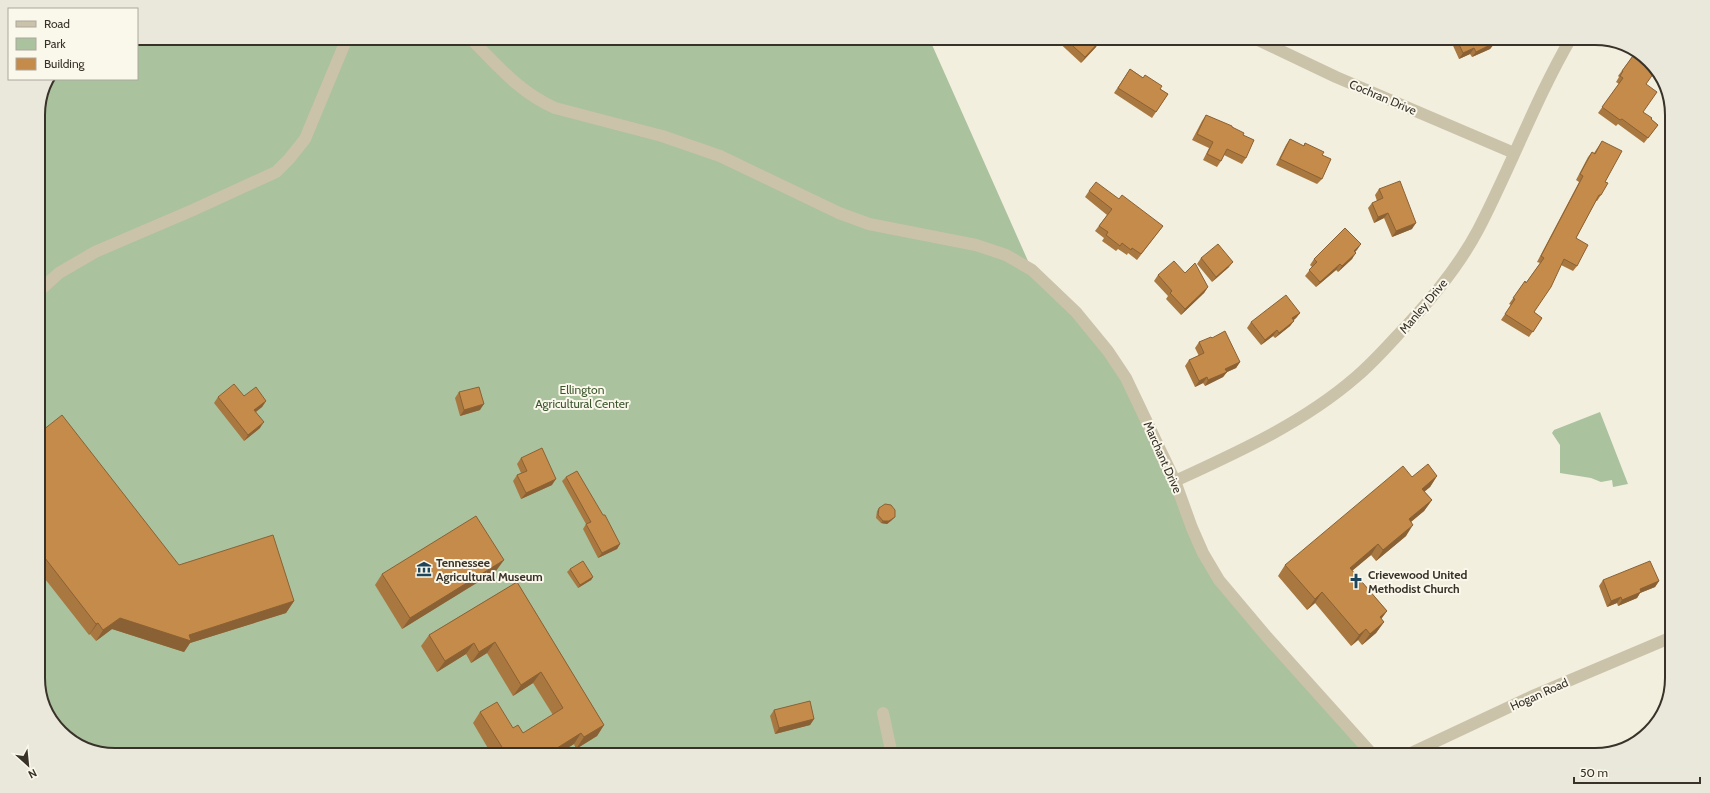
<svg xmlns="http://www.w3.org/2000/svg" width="1710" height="793" viewBox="0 0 1710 793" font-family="Cabin,sans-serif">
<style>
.green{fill:#abc29e}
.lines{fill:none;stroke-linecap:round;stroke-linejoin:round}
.minor{stroke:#cbc2aa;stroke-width:12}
.wall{fill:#a97840}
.shaded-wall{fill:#8a6134}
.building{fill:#c58b4a;stroke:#8a6134}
.labels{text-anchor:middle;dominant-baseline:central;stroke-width:4;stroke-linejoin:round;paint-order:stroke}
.street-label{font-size:12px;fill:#383229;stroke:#faf7eb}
.park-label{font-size:12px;fill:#3c562d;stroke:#faf7eb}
.poi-label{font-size:12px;font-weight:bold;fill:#383229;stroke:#faf7eb;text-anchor:start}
.rim{fill:none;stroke:#383229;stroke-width:2}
</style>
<rect width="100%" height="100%" fill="#f2efde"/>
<g class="green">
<polygon points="137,38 929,38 1032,270 1108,351 1203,553 1373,755 115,755 86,749 51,721 38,683 38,110 44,86 48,79 137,79"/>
<polygon points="1600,412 1628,484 1613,487 1612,480 1601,482 1591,478 1560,473 1560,445 1552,433 1554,430"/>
</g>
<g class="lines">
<g class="minor">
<path d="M 470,38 C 496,64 520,93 555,108 L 662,136 L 720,156 L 839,213 L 869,224 L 976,245 L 1006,255 L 1032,270 L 1076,312 L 1108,351 L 1126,378 L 1175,481 L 1192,528 L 1203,553 L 1219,580 L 1267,637 L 1373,755"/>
<polyline points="1254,38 1336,77 1514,153"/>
<polyline points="38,292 59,273 95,252 193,210 276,172 289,159 305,139 347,38"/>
<path d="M 1175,481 C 1238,452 1303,423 1356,377 C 1375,361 1391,342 1408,324 C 1435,295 1460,264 1478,230 C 1511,167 1535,100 1571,38"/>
<polyline points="883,713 892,755"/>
<polyline points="1407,755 1535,695 1672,637"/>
</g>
</g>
<g class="wall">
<polygon points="1054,38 1097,38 1096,47 1081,63"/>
<polygon points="1451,38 1501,38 1498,42 1494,44 1490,49 1472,57 1470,54 1459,59 1450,39"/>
<polygon points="1635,53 1646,84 1643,112 1651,119 1658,125 1644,143 1618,124 1616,126 1598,113 1619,84 1616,82 1619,77 1618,76"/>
<polygon points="1130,69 1168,94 1152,118 1114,93"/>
<polygon points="1206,115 1232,127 1243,135 1246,158 1242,164 1224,155 1221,161 1217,167 1203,160 1209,148 1192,140 1202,121"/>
<polygon points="1290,139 1303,146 1305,143 1322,155 1322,179 1317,184 1276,165 1286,145"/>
<polygon points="1602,141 1605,182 1601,195 1597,201 1596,201 1576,238 1577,266 1573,271 1561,265 1534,312 1542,318 1529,337 1501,320 1511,305 1509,304 1525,281 1526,283 1540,263 1537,262 1579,182 1576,180 1588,157 1592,152 1594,153"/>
<polygon points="1379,189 1412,229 1392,237 1384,218 1374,223 1368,208 1372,203 1377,201 1375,195"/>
<polygon points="1089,191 1119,199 1163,226 1137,260 1128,253 1127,255 1118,249 1116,251 1102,241 1104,238 1095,231 1107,215 1085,197"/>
<polygon points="1361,244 1355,252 1352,259 1338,272 1336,270 1316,287 1305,276 1312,267 1310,265 1314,259"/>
<polygon points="1201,258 1229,267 1212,282 1197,264"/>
<polygon points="1185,273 1208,287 1204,293 1181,315 1166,299 1168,296 1154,281 1158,275"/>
<polygon points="1300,313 1296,318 1294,320 1290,326 1275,338 1273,336 1261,345 1247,328 1251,322"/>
<polygon points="1212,338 1240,362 1236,368 1227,372 1223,377 1205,386 1203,383 1195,387 1185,366 1189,360 1199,356 1195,348 1199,342"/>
<polygon points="459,392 480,410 460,416 455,398"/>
<polygon points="244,396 266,401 262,407 256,412 260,428 244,441 214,403 218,397"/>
<polygon points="38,434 179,565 294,601 286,613 190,643 184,652 112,629 96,641 90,634 89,635 38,570"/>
<polygon points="521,458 552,485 521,499 513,481 517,475 521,473 517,464"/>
<polygon points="1437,476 1430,487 1424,491 1432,500 1424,511 1411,522 1406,536 1376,561 1371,555 1352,571 1387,611 1381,619 1384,622 1376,633 1362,645 1358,640 1351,646 1315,603 1307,610 1278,576 1285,565 1412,477"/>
<polygon points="566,477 620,544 617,549 598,558 583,529 586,524 562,481"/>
<polygon points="879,508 892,520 887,524 881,523 876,518 877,511"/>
<polygon points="570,569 593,577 591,580 578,588 567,572"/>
<polygon points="496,571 402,629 375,585 382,574"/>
<polygon points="1603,580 1659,581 1655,587 1640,593 1637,598 1618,606 1617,603 1607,607 1599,586"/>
<polygon points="517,582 604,725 597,736 576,749 574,744 556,755 492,755 473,723 480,712 523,733 553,715 533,683 513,696 487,653 471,663 466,654 437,672 421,646 429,635"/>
<polygon points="774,710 814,719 810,725 775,734 770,716"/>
</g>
<g class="shaded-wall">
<polygon points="1498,38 1501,38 1498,42 1494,44 1490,49 1472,57 1476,52 1493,40"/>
<polygon points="1100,41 1096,47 1081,63 1085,57"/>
<polygon points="1474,48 1470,54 1459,59 1463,53"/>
<polygon points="1388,213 1384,218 1374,223 1378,217"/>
<polygon points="1416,223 1412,229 1392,237 1396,231"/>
<polygon points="1361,244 1357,250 1350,257 1354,251"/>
<polygon points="1356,253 1352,259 1338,272 1342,266"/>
<polygon points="1233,262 1229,267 1212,282 1216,277"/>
<polygon points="1340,264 1336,270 1316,287 1320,282"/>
<polygon points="1208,287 1204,293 1181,315 1185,309"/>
<polygon points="1300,313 1296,318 1288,324 1292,318"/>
<polygon points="1294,321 1290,326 1275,338 1279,333"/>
<polygon points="1277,330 1273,336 1261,345 1265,340"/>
<polygon points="1240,362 1236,368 1227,372 1223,377 1205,386 1208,380 1225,369"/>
<polygon points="1207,377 1203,383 1195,387 1199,381"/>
<polygon points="266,401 262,407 250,416 254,410"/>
<polygon points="484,404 480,410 460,416 464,410"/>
<polygon points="264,422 260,428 244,441 248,435"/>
<polygon points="1437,476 1430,487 1415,500 1422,489"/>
<polygon points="556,479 552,485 521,499 526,493"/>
<polygon points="1432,500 1424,511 1401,530 1409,519"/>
<polygon points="895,517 892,520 887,524 881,523 883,521"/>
<polygon points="1413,525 1406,536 1376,561 1383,550"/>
<polygon points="620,544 617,549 598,558 602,553"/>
<polygon points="1378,544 1371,555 1342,579 1350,568"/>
<polygon points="504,560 496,571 402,629 410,618"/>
<polygon points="593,577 591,580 578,588 580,585"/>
<polygon points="1659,581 1655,587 1640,593 1637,598 1618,606 1622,600 1640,589"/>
<polygon points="1322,592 1315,603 1307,610 1315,599"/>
<polygon points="1621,597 1617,603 1607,607 1611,601"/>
<polygon points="294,601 286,613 190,643 184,652 112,629 96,641 103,630 120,618 189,635"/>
<polygon points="1387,611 1379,622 1380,617"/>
<polygon points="1384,622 1376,633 1362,645 1370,634"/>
<polygon points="98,623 90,634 89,635 96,624"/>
<polygon points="1366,629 1358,640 1351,646 1359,635"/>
<polygon points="495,642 487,653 471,663 479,652"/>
<polygon points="474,643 466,654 437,672 445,661"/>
<polygon points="541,672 533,683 513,696 521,685"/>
<polygon points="814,719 810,725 775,734 779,728"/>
<polygon points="604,725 597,736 576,749 584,737"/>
<polygon points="581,733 574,744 556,755 546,755"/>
</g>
<g class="building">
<polygon points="1064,38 1097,38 1100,41 1085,57"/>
<polygon points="1456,38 1498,38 1493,40 1494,43 1476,52 1474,48 1463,53"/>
<polygon points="1635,53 1656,70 1646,84 1657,92 1643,112 1652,118 1651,119 1658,125 1648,138 1622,119 1620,120 1602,107 1623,78 1620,76 1623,71 1622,71"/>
<polygon points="1130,69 1143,78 1145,75 1162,86 1160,89 1168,94 1156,112 1118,88"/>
<polygon points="1206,115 1232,126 1232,127 1244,133 1243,135 1254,140 1246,158 1227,149 1221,161 1207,154 1213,142 1197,134"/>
<polygon points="1290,139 1304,146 1305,143 1324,152 1322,155 1331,159 1322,179 1280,159"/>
<polygon points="1602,141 1622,151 1605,182 1608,183 1601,195 1599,195 1576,238 1588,245 1577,266 1564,259 1551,287 1534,312 1542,318 1533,332 1505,314 1515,299 1513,298 1525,281 1526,283 1544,258 1541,256 1583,176 1580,174 1592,152 1595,154"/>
<polygon points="1400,181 1416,223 1396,231 1388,213 1378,217 1372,203 1383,198 1379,189"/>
<polygon points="1096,182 1119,199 1122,195 1163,226 1141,254 1132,248 1131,250 1122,243 1120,246 1106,235 1108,232 1099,226 1112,209 1089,191"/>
<polygon points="1345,228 1361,244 1354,251 1356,253 1342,266 1340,264 1320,282 1309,270 1317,262 1314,259"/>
<polygon points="1218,244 1233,262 1216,277 1201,258"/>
<polygon points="1174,261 1185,273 1195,263 1208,287 1185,309 1170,293 1172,291 1158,275"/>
<polygon points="1286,295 1300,313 1292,318 1294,321 1279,333 1277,330 1265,340 1251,322"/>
<polygon points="1225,331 1240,362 1225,369 1227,372 1208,380 1207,377 1199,381 1189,360 1204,353 1199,342 1211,337 1212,338"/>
<polygon points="234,384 244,396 256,387 266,401 254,410 264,422 248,435 218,397"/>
<polygon points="479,387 484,404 464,410 459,392"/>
<polygon points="62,415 179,565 273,535 294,601 189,635 191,641 120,618 103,630 98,623 96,624 38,549 38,434"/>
<polygon points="542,448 556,479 526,493 517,475 527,471 521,458"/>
<polygon points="1428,464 1437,476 1422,489 1432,500 1409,519 1413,525 1383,550 1378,544 1350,568 1387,611 1380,617 1384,622 1370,634 1366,629 1359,635 1322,592 1315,599 1285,565 1403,466 1412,477"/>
<polygon points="577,471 603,515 605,515 620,544 602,553 586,524 591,522 566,477"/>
<polygon points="885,504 891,505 895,510 895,517 889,521 883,521 878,515 879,508"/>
<polygon points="476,516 504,560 410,618 382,574"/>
<polygon points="583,561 593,577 580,585 570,569"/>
<polygon points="1650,561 1659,581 1640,589 1641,592 1622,600 1621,597 1611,601 1603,580"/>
<polygon points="517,582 604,725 584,737 581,733 546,755 507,755 480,712 497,702 513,728 518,725 523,733 563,708 541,672 521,685 495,642 479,652 474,643 445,661 429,635"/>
<polygon points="810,701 814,719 779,728 774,710"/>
<polygon points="885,751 886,755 871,755"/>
</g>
<defs>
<g id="museum-bare" transform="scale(1.2)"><path d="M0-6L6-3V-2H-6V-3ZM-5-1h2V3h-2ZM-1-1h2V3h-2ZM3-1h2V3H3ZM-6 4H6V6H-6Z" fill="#1f455a" stroke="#faf7eb" stroke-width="2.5" paint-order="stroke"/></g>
<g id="church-bare" transform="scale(1.2)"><path d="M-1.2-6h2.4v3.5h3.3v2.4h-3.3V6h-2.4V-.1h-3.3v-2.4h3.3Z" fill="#1f455a" stroke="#faf7eb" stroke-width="2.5" paint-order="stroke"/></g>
</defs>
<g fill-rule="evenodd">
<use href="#museum-bare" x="424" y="569"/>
<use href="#church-bare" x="1356" y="581"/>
</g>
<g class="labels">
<g class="street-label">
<text transform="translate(1383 97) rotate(23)">Cochran Drive</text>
<text transform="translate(1423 306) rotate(-50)">Manley Drive</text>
<text transform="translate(1163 457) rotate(66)">Marchant Drive</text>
<text transform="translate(1539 694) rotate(-24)">Hogan Road</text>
</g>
<g class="park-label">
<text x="582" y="389">Ellington<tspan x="582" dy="14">Agricultural Center</tspan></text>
</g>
<g class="poi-label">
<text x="436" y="562">Tennessee<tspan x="436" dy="14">Agricultural Museum</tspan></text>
<text x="1368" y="574">Crievewood United<tspan x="1368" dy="14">Methodist Church</tspan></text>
</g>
</g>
<path d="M0 0H1710V793H0ZM115 45H1595A70 70 0 0 1 1665 115V678A70 70 0 0 1 1595 748H115A70 70 0 0 1 45 678V115A70 70 0 0 1 115 45Z" fill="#eae7db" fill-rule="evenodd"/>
<path class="rim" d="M115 45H1595A70 70 0 0 1 1665 115V678A70 70 0 0 1 1595 748H115A70 70 0 0 1 45 678V115A70 70 0 0 1 115 45Z"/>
<rect x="8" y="8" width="130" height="72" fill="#faf7eb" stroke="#aca89d"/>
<rect x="16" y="21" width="20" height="6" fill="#cbc2aa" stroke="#aca89d"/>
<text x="44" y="28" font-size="12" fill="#383229">Road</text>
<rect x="16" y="38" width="20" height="12" fill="#abc29e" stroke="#aca89d"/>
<text x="44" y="48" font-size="12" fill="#383229">Park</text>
<rect x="16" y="58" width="20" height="12" fill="#c58b4a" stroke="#aca89d"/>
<text x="44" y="68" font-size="12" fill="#383229">Building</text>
<g transform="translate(28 765) rotate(153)" stroke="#faf7eb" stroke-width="3" paint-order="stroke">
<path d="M0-3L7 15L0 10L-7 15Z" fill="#383229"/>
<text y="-6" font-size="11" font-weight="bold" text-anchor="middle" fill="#383229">N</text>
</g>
<path d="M1574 777v6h126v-6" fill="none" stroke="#383229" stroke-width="2"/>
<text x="1580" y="777" font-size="12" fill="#383229" stroke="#faf7eb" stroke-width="3" paint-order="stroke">50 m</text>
</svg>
